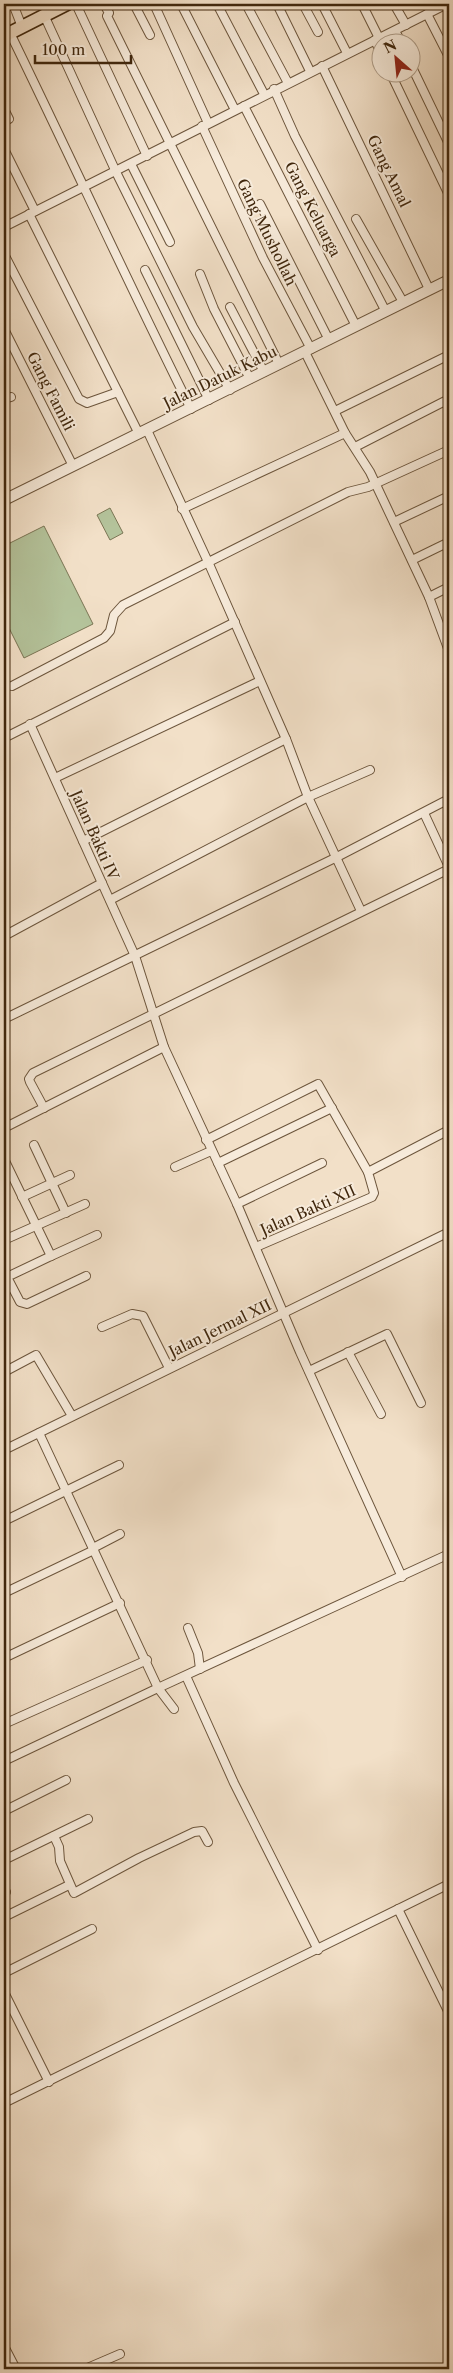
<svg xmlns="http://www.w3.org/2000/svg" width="453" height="2373" viewBox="0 0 453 2373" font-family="'Libre Caslon Text',serif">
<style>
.green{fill:#b4c39b;stroke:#7a7554}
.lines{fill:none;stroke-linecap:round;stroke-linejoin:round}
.minor-casing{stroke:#6c553c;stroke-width:10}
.tertiary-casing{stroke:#6c553c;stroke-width:12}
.primary-casing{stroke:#40270d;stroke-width:15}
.minor{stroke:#f7ebdb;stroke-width:8}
.tertiary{stroke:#f7ebdb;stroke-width:10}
.primary{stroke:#f2e0c8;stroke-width:12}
.labels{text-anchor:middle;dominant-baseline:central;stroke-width:4;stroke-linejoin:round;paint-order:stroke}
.street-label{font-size:15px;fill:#40270d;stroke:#f7ebdb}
</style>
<rect width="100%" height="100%" fill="#f2e0c8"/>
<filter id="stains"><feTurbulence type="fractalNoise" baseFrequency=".004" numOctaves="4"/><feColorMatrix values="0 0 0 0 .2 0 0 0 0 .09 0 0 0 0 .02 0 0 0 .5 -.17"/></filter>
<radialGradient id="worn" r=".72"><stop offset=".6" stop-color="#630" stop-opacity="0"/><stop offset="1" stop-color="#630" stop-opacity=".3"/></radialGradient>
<g class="green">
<polygon points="110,508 123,533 110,540 97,515"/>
<polygon points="44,526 93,624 24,658 4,618 4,546"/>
</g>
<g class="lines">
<g class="minor-casing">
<g id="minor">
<polyline points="13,4 22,27"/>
<polyline points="76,4 147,156"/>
<polyline points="104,4 109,13 107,16 279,364"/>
<polyline points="134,4 150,35"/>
<polyline points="154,4 208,123"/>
<polyline points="181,4 235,110"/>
<polyline points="217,4 264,94"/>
<polyline points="246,4 288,83"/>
<polyline points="277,4 310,71"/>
<polyline points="303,4 318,32"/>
<polyline points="322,4 347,53"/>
<polyline points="362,4 379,38"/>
<polyline points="394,4 406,25"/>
<polyline points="427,14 449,57"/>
<polyline points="44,15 116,172 193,327 230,390"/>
<polyline points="395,31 401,42"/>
<path d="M 10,33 C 71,158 129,285 191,409"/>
<polyline points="375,40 380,52"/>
<polyline points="410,63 449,144"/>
<polyline points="322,66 429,289"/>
<polyline points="390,72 449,195"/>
<polyline points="274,89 295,136 385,310"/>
<polyline points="244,106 356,326"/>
<polyline points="4,109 9,119"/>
<polyline points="202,126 263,258 311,349"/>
<polyline points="4,149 35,211"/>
<polyline points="131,164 170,242"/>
<polyline points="260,204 329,340"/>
<polyline points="29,214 139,434"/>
<polyline points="356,219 403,302"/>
<polyline points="4,227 447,4"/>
<polyline points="4,254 79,399 87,403 118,392"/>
<polyline points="145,270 209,400"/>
<polyline points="200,274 214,309 250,379"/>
<polyline points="230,307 264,372"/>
<polyline points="4,329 73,466"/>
<polyline points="305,352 345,433 370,472 429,597 449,587"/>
<polyline points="4,399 11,397"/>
<polyline points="335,411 449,355"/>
<polyline points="147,430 209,564 286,739 308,797 361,911"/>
<polyline points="355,447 449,399"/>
<polyline points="182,509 345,433"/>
<polyline points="394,522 449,496"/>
<polyline points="412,560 449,542"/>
<polyline points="429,597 449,651"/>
<polyline points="12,686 104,638 110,631 114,615 123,605 348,492 368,487 449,450"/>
<polyline points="30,724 135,956 164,1047 237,1204 300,1352 402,1577"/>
<polyline points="4,738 235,622"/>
<polyline points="55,778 260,681"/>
<polyline points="424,813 449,867"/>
<polyline points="83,841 286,739"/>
<polyline points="110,900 308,797 370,770"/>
<polyline points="4,936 102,883"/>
<polyline points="4,1019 335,858 449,799"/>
<polyline points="44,1108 30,1082 29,1079 33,1073 449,869"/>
<polyline points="4,1128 164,1047"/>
<polyline points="206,1140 318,1084 368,1172"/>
<polyline points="34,1145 66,1213"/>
<polyline points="4,1159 51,1256 7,1277 20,1302 27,1304 86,1276"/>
<polyline points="218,1163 332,1108"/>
<polyline points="175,1167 211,1151"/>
<polyline points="22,1197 70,1175"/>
<polyline points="237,1204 322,1163"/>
<polyline points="4,1240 85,1204"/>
<polyline points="256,1247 372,1197 374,1193 368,1172 449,1130"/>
<polyline points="51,1256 97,1235"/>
<polyline points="102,1327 132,1314 143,1316 169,1368"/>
<polyline points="348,1352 381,1414"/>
<polyline points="309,1371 387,1334 421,1403"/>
<polyline points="4,1372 36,1355 72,1416"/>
<polyline points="4,1450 449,1232"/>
<polyline points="4,1521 119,1465"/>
<polyline points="93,1548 120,1534"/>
<polyline points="4,1593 94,1550"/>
<polyline points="188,1628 198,1653 200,1669"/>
<polyline points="4,1658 120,1603"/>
<polyline points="186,1676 234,1783 318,1950"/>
<polyline points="174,1709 158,1688 449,1554"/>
<polyline points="4,1724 147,1660"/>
<polyline points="4,1761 158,1688 39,1433"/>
<polyline points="4,1811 66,1780"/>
<polyline points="54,1836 59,1847 60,1861 74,1893 139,1858 194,1832 202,1831 208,1842"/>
<polyline points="4,1860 88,1819"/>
<polyline points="4,1889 6,1892"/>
<polyline points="398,1909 449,2013"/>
<polyline points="4,1917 69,1885"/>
<polyline points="4,1973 92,1929"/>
<polyline points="4,1992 49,2082"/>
<polyline points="4,2103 449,1884"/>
<polyline points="4,2346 16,2369"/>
<polyline points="85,2369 120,2354"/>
</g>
</g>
<g class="tertiary-casing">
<polyline id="tertiary" points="4,500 449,280"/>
</g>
<g class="primary-casing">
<polyline id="primary" points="4,36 67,4"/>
</g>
<use href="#minor" class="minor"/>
<use href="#tertiary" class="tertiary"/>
<use href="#primary" class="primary"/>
</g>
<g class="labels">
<g class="street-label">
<text transform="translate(389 171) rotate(64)">Gang Amal</text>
<text transform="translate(313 209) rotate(63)">Gang Keluarga</text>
<text transform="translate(267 232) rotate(64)">Gang Mushollah</text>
<text transform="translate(220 377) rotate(-26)">Jalan Datuk Kabu</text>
<text transform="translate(51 391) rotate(63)">Gang Famili</text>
<text transform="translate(95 835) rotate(66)">Jalan Bakti IV</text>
<text transform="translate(308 1210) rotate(-24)">Jalan Bakti XII</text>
<text transform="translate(220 1328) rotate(-26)">Jalan Jermal XII</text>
</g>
</g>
<rect width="453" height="2373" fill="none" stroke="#f2e0c8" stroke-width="20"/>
<rect x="5" y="5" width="443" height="2363" fill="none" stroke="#40270d" stroke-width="2.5"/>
<rect x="10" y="10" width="433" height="2353" fill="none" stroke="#40270d"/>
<g transform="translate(396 58) rotate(333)"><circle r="24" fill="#f7ebdb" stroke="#ae9d89"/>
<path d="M0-4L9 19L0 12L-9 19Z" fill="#8f2418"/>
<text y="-8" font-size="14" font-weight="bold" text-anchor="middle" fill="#40270d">N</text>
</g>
<path d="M35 55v8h96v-8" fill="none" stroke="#40270d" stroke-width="2.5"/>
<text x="42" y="55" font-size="15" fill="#40270d" stroke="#f7ebdb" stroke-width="4" paint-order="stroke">100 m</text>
<rect width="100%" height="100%" filter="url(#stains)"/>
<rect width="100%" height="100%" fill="url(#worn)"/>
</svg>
